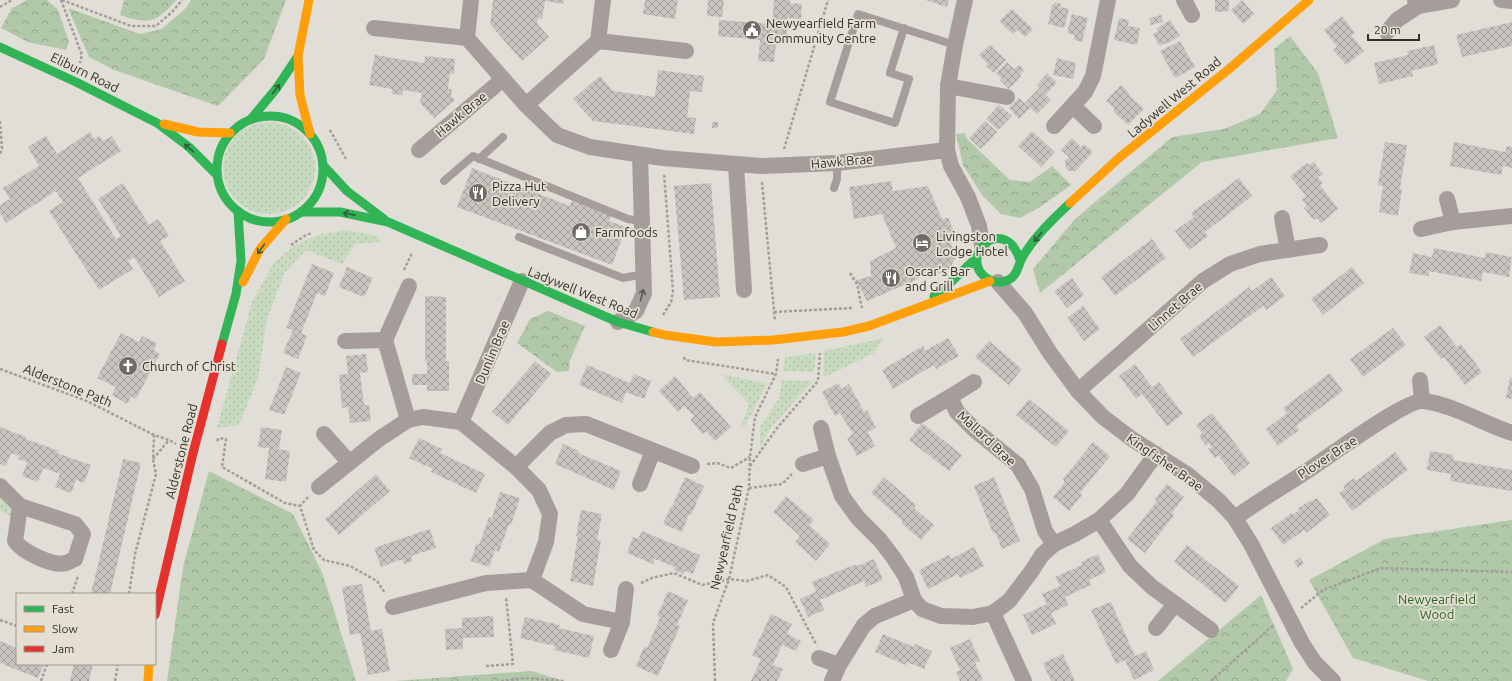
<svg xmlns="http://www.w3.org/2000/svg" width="1512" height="681" viewBox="0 0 1512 681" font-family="Ubuntu,sans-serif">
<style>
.grass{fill:url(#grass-dots)}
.forest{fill:url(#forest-crowns)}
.building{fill:url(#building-cross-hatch)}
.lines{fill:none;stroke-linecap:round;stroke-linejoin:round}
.path{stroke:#a39d99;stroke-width:2.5;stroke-dasharray:3 2;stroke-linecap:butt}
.lane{stroke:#a69d9b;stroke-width:8}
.street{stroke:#a69d9b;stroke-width:16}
.fast{stroke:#30b455;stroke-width:9}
.slow{stroke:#ff9f0a;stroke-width:9}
.jam{stroke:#e5322d;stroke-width:9}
.oneway{stroke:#315e39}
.oneway2{stroke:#5a5652}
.labels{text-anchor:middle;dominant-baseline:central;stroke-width:3.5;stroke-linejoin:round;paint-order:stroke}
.poi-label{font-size:13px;fill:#312f2a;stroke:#e5dfd3;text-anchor:start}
.street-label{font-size:13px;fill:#312f2a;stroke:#e5dfd3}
.park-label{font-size:13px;fill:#2b6523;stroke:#e5dfd3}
</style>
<defs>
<pattern id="grass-dots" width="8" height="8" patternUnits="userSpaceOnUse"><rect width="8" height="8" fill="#c8dbc0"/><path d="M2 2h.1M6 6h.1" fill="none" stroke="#acbca5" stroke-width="1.8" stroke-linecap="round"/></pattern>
<pattern id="forest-crowns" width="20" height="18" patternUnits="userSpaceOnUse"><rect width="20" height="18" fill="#b2c9a9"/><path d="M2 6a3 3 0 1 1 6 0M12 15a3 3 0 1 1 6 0" fill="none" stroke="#91a48a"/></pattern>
<pattern id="building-cross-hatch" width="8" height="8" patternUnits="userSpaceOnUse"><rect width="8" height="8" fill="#c8c5c0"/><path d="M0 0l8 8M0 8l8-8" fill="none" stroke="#a3a09c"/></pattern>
</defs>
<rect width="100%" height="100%" fill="#e1ded7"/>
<g class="grass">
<circle cx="269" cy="168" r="46"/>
<polygon points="346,230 378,236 380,242 355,244 342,264 306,250 285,272 267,319 258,378 239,425 217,428 252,302 273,264 295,245 318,235"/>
<polygon points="884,338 874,353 823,378 824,351"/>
<polygon points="816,353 814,372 783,371 785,357"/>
<polygon points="721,374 767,384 745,426 741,427 749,404"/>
<polygon points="782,380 813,381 772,426 760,447 760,427 778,400"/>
<polygon points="0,490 14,513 14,517 0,511"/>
</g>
<g class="forest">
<polygon points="27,0 47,0 58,10 69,42 66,50 28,42 1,28 12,8"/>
<path d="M 124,0 L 176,0 C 157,23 148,25 120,15 Z"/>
<polygon points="191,0 286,0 264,59 218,106 114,70 89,57 68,8 140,34 162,29 186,8"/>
<polygon points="1290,36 1318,73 1338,138 1202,162 1040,293 1033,269 1075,219 1172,137 1224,129 1260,114 1277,90 1274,49"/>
<polygon points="965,133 966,138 1010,180 1030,182 1052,166 1071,185 1040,207 1020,218 1001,214 982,195 963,165 956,134"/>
<polygon points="548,311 585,326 570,360 569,371 557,372 517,343 530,319"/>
<polygon points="209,471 293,514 322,572 356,681 167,681 183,567"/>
<polygon points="1512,520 1512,681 1428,681 1353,658 1309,580 1385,539"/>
<polygon points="1261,595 1293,669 1286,681 1158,681"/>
<polygon points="532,671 563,681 395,681"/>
</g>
<g class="building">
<polygon points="493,0 564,0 563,4 545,1 542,19 538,18 537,23 549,37 522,61 490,24"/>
<polygon points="645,0 678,0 675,19 643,14"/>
<polygon points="708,0 724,0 722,17 707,16"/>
<polygon points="774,0 790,0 790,3 802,4 801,19 788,18 786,44 776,43 774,62 758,61 760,40 718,36 719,20 772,24"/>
<polygon points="926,0 949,0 947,7"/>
<polygon points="1215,0 1229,0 1229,11 1215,12"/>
<polygon points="1242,0 1254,14 1243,24 1231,10"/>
<polygon points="1054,2 1061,4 1060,7 1069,9 1064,28 1048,24 1052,5 1054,5"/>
<polygon points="1012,9 1033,29 1025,37 1017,30 1013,34 999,21"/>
<polygon points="1072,14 1088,18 1082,42 1074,40 1075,35 1067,33"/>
<polygon points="1161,15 1163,22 1151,25 1149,18"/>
<polygon points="1342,16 1355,33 1351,35 1364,51 1346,65 1333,50 1337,47 1324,30"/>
<polygon points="1119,18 1129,20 1128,26 1140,28 1137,45 1114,40"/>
<polygon points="1170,20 1180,36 1166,44 1165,43 1159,46 1153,34 1158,31 1157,28"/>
<polygon points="1512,22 1512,46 1462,57 1456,35"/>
<polygon points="1180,41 1195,67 1175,78 1160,51"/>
<polygon points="990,45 1006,60 994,73 986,66 988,64 979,55"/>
<polygon points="1434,45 1438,64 1412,71 1413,76 1379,84 1374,63 1408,55 1407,51"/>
<polygon points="375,55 424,63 425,56 455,59 454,74 450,73 448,89 452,89 451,96 455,100 434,118 420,103 422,93 403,90 402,95 392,94 392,89 369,85"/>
<polygon points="1057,58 1076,63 1073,79 1053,75"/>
<polygon points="1007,62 1014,69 1019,65 1024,70 1020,75 1021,76 1009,89 1000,80 1002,79 996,73"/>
<polygon points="658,70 704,76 702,92 690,91 687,117 696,118 694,134 593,121 573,99 600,76 613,91 655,97"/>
<polygon points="1047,73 1057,83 1046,94 1037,85"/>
<polygon points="1121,85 1129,93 1128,94 1144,109 1128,125 1113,111 1115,109 1106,101"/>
<polygon points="1039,88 1051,100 1037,114 1025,103"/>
<polygon points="1019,98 1030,108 1019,119 1009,108"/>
<polygon points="999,105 1012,116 998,130 986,119"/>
<polygon points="985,121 997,132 981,149 969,138"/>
<rect x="712" y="122" width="6" height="6"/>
<polygon points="1032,131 1055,152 1041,167 1018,146"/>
<polygon points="90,132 94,139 99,136 103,141 112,136 121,151 78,178 116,239 121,236 98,199 123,183 149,225 158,219 169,236 160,241 185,281 159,297 134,257 128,261 133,269 99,290 49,211 63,202 56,191 6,223 0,213 0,205 10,199 3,188 39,166 28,147 46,136 57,154"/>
<polygon points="1072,138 1081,147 1084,144 1093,152 1076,171 1069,171 1066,168 1065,161 1069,157 1061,150"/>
<polygon points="1385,142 1407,145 1400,189 1402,189 1398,216 1379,212 1383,186 1378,185"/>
<polygon points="1454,142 1505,152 1507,146 1512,147 1512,168 1503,166 1501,175 1450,166"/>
<polygon points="1314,162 1323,174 1318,177 1323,183 1320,185 1338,209 1321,223 1317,218 1314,220 1304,208 1307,206 1302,199 1306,196 1290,176 1307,163 1309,165"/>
<polygon points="472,168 570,206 572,201 611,216 609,221 626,227 612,265 457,207"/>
<polygon points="1239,178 1252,196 1205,232 1208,236 1189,250 1175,231 1194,217 1191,213"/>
<polygon points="891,181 893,191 928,186 942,219 948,217 955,234 949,238 956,257 946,275 930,271 918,276 918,279 867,301 856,280 871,276 870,261 896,248 882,214 854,219 849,187"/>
<polygon points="711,183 720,297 684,300 674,186"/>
<polygon points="1152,239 1166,258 1115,296 1101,277"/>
<polygon points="1434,248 1485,258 1486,252 1512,257 1509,277 1483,272 1481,281 1429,271 1429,276 1409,273 1413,253 1432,257"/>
<polygon points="312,264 334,273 325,296 317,293 301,333 307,336 298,359 283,353 293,330 286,328"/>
<polygon points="347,267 373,278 364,297 339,287"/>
<polygon points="1352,267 1364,283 1323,315 1311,299"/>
<polygon points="1271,277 1285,296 1266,310 1263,306 1193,357 1180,339 1249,287 1252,291"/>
<polygon points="1072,278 1084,295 1067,308 1054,291"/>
<polygon points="425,296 446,297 446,361 449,361 449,391 427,391 427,385 412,385 412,374 427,374 427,361 425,361"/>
<polygon points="1083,306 1100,329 1084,341 1067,318"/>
<polygon points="1440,325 1457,347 1461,344 1482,372 1465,385 1444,357 1441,359 1424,337"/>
<polygon points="1393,328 1406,345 1363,377 1350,359"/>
<polygon points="121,333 139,342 142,336 157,343 154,350 160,354 136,399 131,396 127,404 112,395 116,387 97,378"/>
<polygon points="948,338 959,356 936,369 934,365 893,389 882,370 923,346 925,351"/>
<polygon points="989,341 1022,369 1009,385 975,357"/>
<polygon points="366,354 368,372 360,373 364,405 369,405 371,421 350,423 348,407 342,408 339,375 348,374 346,356"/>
<polygon points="535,361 551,374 508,425 492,412"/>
<polygon points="1135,364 1152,387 1159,382 1183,414 1167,426 1142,394 1136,399 1119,376"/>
<polygon points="587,365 630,383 634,374 651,381 644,399 626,392 622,403 579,385"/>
<polygon points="286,367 301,373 284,415 269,410"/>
<polygon points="1330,373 1343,391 1296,426 1299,430 1278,446 1266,429 1287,413 1283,408"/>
<polygon points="675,376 693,398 700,392 731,427 715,441 706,431 703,434 690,420 694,416 684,406 678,412 659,391"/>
<polygon points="1510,378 1512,378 1512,399 1506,398"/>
<polygon points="838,383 842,389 849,384 864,412 867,410 876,428 868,432 875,446 857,456 847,438 853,434 840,413 835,416 822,392"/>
<polygon points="1029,399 1069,431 1056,447 1016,415"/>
<polygon points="1212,413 1250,463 1234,476 1218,455 1215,458 1208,449 1212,447 1209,443 1206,446 1199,436 1202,433 1196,425"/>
<polygon points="922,423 962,455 949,471 909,440"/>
<polygon points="0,427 26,437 26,439 59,451 57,453 91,465 84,483 76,480 71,493 55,487 60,474 43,468 38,482 22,476 27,462 18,459 19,456 11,453 6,466 0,464"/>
<polygon points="261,427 282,430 279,449 290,451 286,482 265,479 269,448 258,447"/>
<polygon points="419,438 442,449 440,453 485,474 476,493 431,472 433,469 409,458"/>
<polygon points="1093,442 1110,456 1080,493 1082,495 1069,511 1053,497 1065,482 1063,479"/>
<polygon points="563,444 579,451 578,453 621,471 614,490 555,464"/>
<polygon points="1430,451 1454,455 1453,460 1512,470 1512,491 1450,481 1451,474 1427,470"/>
<polygon points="1395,452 1408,470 1352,511 1339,493 1345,489 1343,486 1354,478 1356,481"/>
<polygon points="123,459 141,463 110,594 91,594"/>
<polygon points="376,474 390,491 339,535 325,519"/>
<polygon points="685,477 704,486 691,515 689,514 682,532 663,524 671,506 672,507"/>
<polygon points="884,477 916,505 914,508 934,525 921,540 901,523 903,521 871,493"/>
<polygon points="994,477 1020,541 1002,549 995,532 993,533 974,486"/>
<polygon points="1167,484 1184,497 1172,513 1174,515 1145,553 1127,539 1157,501 1155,499"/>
<polygon points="500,492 520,498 511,525 509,524 499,552 495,550 489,567 471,561 476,544 479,545 489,517 492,518"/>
<polygon points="786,496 814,520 809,525 830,544 816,561 795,542 800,536 773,512"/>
<polygon points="1317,498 1330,515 1306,533 1304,530 1283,545 1271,528 1292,513 1293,515 1300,510 1298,509 1309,501 1310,502"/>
<polygon points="581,510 602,514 597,540 601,541 593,586 570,581 578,536 576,536"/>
<polygon points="430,529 436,548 411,556 413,561 404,564 403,559 381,567 374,548"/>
<polygon points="642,531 700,555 693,574 684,571 683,574 674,570 675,567 655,559 653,564 627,553 633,537 638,539"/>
<polygon points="1187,545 1239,586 1226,603 1174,562"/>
<polygon points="974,547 984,566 960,578 958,574 928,589 919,570 949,555 951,559"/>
<polygon points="1098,554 1106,572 1089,580 1091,585 1065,597 1068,605 1051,613 1056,624 1032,635 1023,615 1047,604 1042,594 1060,586 1055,577 1082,565 1081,562"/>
<polygon points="1300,557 1304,563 1298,568 1294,562"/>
<polygon points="874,559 883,580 866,587 864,581 820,600 824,610 808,617 800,599 816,592 812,582 856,564 857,566"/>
<polygon points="362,584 371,631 382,629 390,671 368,675 360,633 350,635 342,587"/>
<polygon points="668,591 688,600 677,625 680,626 658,676 636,666 644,647 647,648 660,618 657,616"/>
<polygon points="1111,602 1135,656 1146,651 1154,670 1134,680 1125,660 1116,664 1091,610"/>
<polygon points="771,614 792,624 787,634 801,641 796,651 782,645 773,665 783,669 777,681 751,681 761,659 752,655"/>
<polygon points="493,616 494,637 463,638 463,649 446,650 445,629 462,628 462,618"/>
<polygon points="525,617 560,625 559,628 594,636 589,658 554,650 555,646 520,638"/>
<polygon points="883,634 914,647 915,644 932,651 924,669 907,662 906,665 875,652"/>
<polygon points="970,639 980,661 975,663 983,680 980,681 960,681 956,672 960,670 950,648"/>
<polygon points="0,641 17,648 17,664 44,664 38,678 0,663"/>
<polygon points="1063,654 1075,681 1051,681 1043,663"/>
<polygon points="74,664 93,664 89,681 70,681"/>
</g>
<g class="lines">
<g class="path">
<polyline points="61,0 82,55 80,63"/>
<polyline points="62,0 131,26 156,26 173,11 182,0"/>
<polyline points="0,7 12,0"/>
<polyline points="0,121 2,148 0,155"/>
<polyline points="330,130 346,159"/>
<polyline points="784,149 828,0"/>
<polyline points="762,182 775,321"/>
<polyline points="291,245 306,235 312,233"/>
<polyline points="404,270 412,253"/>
<polyline points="850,273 857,284 862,308"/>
<polyline points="774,312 853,308"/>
<polyline points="663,315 671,302 673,291 664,173"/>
<polyline points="684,357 685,360 776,374"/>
<polyline points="0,369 87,401 154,435 169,440 176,444"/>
<polyline points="217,441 219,438 226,439 222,467 285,503 300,506"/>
<polyline points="153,459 169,440"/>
<polyline points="707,464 717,463 731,468 750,457"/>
<polyline points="750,466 777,428 818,381 820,353"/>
<polyline points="749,488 782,484 792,474"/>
<polyline points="308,497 300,506 314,550 324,560 350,566 377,581 385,593"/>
<polyline points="641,583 652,578 674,573 702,585 729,579 747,581 768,575 786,587 816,644"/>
<polyline points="72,594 78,576"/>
<polyline points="129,594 135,554 156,474 153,459 154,435"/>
<polyline points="1301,608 1323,590 1381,568 1512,572"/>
<polyline points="0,620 17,626"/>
<polyline points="486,666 513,664 506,597"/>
<polyline points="41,681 47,664"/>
<polyline points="115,681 118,664"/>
<polyline points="501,681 525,678 564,681"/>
<polyline points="715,681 713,623 729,579 749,488 750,457 755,417 776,374 778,359"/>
<polyline points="1211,681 1270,628 1275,625"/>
</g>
<g class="lane">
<polyline points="904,28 890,73 909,79 895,123 830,102 858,14 955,45"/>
<polyline points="479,159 503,137"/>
<polyline points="444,181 473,156 628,219 642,221"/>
<polyline points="834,188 837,179 837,163"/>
<polyline points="519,237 623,278 644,274"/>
</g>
<g class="street">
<polyline points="471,0 467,38 526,105 557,135 590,147 663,158 761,166 837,163 947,150"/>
<polyline points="965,0 955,45 948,86 947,150 951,166 968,197 979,226 982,246"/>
<polyline points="1184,0 1192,15"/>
<polyline points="1415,0 1418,6 1452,0"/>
<polyline points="1501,0 1512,1"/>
<polyline points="374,28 467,38"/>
<polyline points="1387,32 1397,20 1418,6"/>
<polyline points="598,41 686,51"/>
<polyline points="948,86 1007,97"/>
<polyline points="526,105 598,41 603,0"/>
<polyline points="1073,106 1094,126"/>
<polyline points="1054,126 1085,92 1093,76 1108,0"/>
<polyline points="419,150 503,79"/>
<polyline points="736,165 744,290"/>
<polyline points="1447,199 1453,222"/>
<polyline points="1282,218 1288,250"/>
<polyline points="1421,229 1453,222 1512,216"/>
<polyline points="998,282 1025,313 1050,353 1078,391 1103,417 1132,439 1188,475 1219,501 1235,518 1251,544 1302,643 1315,663 1333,681"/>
<polyline points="618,322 636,311 644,293 640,155"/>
<polyline points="385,340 408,420"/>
<polyline points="345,341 385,340 409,286"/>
<polyline points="1420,380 1422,401"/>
<polyline points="1078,391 1203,281 1230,264 1260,254 1320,245"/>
<polyline points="950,397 974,382"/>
<polyline points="918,416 950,397 957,412 975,430 1018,465 1032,489 1045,531 1054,544"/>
<polyline points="461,422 522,281"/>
<polyline points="821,428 828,456 842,496 858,518 880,540 893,557 906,577 914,600 922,609 941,616 973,617 993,613 1009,601 1031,572 1042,555 1054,544 1075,534 1099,520 1127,494 1156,454"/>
<polyline points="324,434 349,462"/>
<polyline points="803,464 828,456"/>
<polyline points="516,467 550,433 566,425 586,424 692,466"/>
<polyline points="640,484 653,451"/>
<polyline points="0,486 20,506"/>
<polyline points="319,487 379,439 408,420 423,417 461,422 516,467 539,490 550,514 546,542 532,580 583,614 622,622"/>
<path d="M 20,506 L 75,524 L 83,534 L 75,559 C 72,560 69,562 66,563 C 53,567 23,552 15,541 Z"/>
<path d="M 1235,518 C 1257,502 1281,488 1304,473 C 1323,461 1406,399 1423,401 C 1452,404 1484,424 1512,433"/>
<polyline points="1099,520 1130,566 1152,587 1211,630"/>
<polyline points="393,607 486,583 532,580"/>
<polyline points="993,613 1024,681"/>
<polyline points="1156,628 1175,604"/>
<polyline points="611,650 622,622 626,589"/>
<polyline points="819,658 839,665"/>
<polyline points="832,681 839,665 864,625 875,616 914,600"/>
</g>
<g class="fast">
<polyline points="0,47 76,82 157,123 189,147 217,175"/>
<circle cx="270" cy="169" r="53"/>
<polyline points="251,119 276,89 298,56"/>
<polyline points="323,165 347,191 384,219"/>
<polyline points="301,212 340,212 388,222 618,322 653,332"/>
<path d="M 1020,260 C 1018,254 1016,249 1011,244 C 998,232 980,241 977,258 C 976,265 979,272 985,277 C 992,283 1002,284 1010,279 C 1018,274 1018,265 1022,258 C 1034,237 1052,220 1070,203"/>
<polyline points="934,296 947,286 977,257"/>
<polyline points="222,344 236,294 241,261 238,211"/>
</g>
<g class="slow">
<polyline points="309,0 298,56 300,95 310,134"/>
<polyline points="164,124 198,132 230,133"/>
<polyline points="1070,203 1120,157 1229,69 1309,0"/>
<polyline points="243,282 260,249 286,219"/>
<polyline points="653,332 665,335 716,342 773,340 843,332 869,326 990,281"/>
<polyline points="148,681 149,664"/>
</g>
<polyline class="jam" points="155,615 193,453 222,344"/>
</g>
<defs><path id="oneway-shaft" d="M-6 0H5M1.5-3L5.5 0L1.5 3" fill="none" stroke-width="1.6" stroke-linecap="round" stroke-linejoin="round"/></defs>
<g class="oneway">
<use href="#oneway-shaft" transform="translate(276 89) rotate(-52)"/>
<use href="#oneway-shaft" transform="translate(189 148) rotate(-139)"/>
<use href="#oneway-shaft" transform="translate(349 214) rotate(-169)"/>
<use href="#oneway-shaft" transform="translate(1038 237) rotate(129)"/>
<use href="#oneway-shaft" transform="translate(261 249) rotate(125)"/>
</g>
<use class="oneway2" href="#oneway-shaft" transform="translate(642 295) rotate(-75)"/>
<defs>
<g id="civic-disc" transform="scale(1)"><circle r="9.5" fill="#6f6c67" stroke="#e5dfd3"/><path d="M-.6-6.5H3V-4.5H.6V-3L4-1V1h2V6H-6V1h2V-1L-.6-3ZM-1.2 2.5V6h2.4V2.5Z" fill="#fff"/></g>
<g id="restaurant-disc" transform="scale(1)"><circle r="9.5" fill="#6f6c67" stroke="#e5dfd3"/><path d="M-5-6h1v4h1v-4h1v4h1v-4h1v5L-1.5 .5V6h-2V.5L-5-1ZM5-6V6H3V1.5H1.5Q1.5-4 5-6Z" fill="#fff"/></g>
<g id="shop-disc" transform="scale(1)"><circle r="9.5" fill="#6f6c67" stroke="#e5dfd3"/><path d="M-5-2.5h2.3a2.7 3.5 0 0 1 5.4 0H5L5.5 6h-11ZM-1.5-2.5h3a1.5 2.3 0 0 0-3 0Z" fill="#fff"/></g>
<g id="hotel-disc" transform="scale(1)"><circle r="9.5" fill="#6f6c67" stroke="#e5dfd3"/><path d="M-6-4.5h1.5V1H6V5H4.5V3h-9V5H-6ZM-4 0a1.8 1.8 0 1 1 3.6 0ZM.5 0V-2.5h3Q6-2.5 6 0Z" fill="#fff"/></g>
<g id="church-disc" transform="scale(1)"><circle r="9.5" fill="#6f6c67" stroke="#e5dfd3"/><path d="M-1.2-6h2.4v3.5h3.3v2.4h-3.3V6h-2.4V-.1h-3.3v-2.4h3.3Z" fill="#fff"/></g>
</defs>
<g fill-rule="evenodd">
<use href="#civic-disc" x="752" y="30"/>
<use href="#restaurant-disc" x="478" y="193"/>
<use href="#shop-disc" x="581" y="232"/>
<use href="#hotel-disc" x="922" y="243"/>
<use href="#restaurant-disc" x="891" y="278"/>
<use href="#church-disc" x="128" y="366"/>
</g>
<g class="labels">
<g class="poi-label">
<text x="766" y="23">Newyearfield Farm<tspan x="766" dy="15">Community Centre</tspan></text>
<text x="492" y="186">Pizza Hut<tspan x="492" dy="15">Delivery</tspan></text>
<text x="595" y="232">Farmfoods</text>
<text x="936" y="236">Livingston<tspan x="936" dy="15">Lodge Hotel</tspan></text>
<text x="905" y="271">Oscar's Bar<tspan x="905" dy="15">and Grill</tspan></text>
<text x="142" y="366">Church of Christ</text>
</g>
<g class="street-label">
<text transform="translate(85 72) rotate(26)">Eliburn Road</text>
<text transform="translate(1174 97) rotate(-40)">Ladywell West Road</text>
<text transform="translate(461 114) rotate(-40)">Hawk Brae</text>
<text transform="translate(842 161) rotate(-5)">Hawk Brae</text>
<text transform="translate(583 292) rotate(22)">Ladywell West Road</text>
<text transform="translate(1175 306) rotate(-41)">Linnet Brae</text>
<text transform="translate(492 352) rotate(-67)">Dunlin Brae</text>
<text transform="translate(68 385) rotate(22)">Alderstone Path</text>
<text transform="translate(987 438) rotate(43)">Mallard Brae</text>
<text transform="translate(181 451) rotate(-76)">Alderstone Road</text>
<text transform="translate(1327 457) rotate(-33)">Plover Brae</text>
<text transform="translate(1165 462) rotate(35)">Kingfisher Brae</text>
<text transform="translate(726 537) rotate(-77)">Newyearfield Path</text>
</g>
<g class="park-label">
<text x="1437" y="599">Newyearfield<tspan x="1437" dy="15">Wood</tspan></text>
</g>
</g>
<rect x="16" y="593" width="140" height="72" fill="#e5dfd3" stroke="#9d998f"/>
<rect x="24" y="606" width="20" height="6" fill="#30b455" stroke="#9d998f"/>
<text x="52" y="613" font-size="12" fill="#312f2a">Fast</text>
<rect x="24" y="626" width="20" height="6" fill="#ff9f0a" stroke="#9d998f"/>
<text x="52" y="633" font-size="12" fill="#312f2a">Slow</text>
<rect x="24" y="646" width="20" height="6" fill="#e5322d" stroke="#9d998f"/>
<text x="52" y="653" font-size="12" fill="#312f2a">Jam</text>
<path d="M1368 34v6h51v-6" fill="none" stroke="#312f2a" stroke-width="2"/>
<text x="1374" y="34" font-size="12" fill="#312f2a" stroke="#e5dfd3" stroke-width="3" paint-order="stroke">20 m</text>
</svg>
